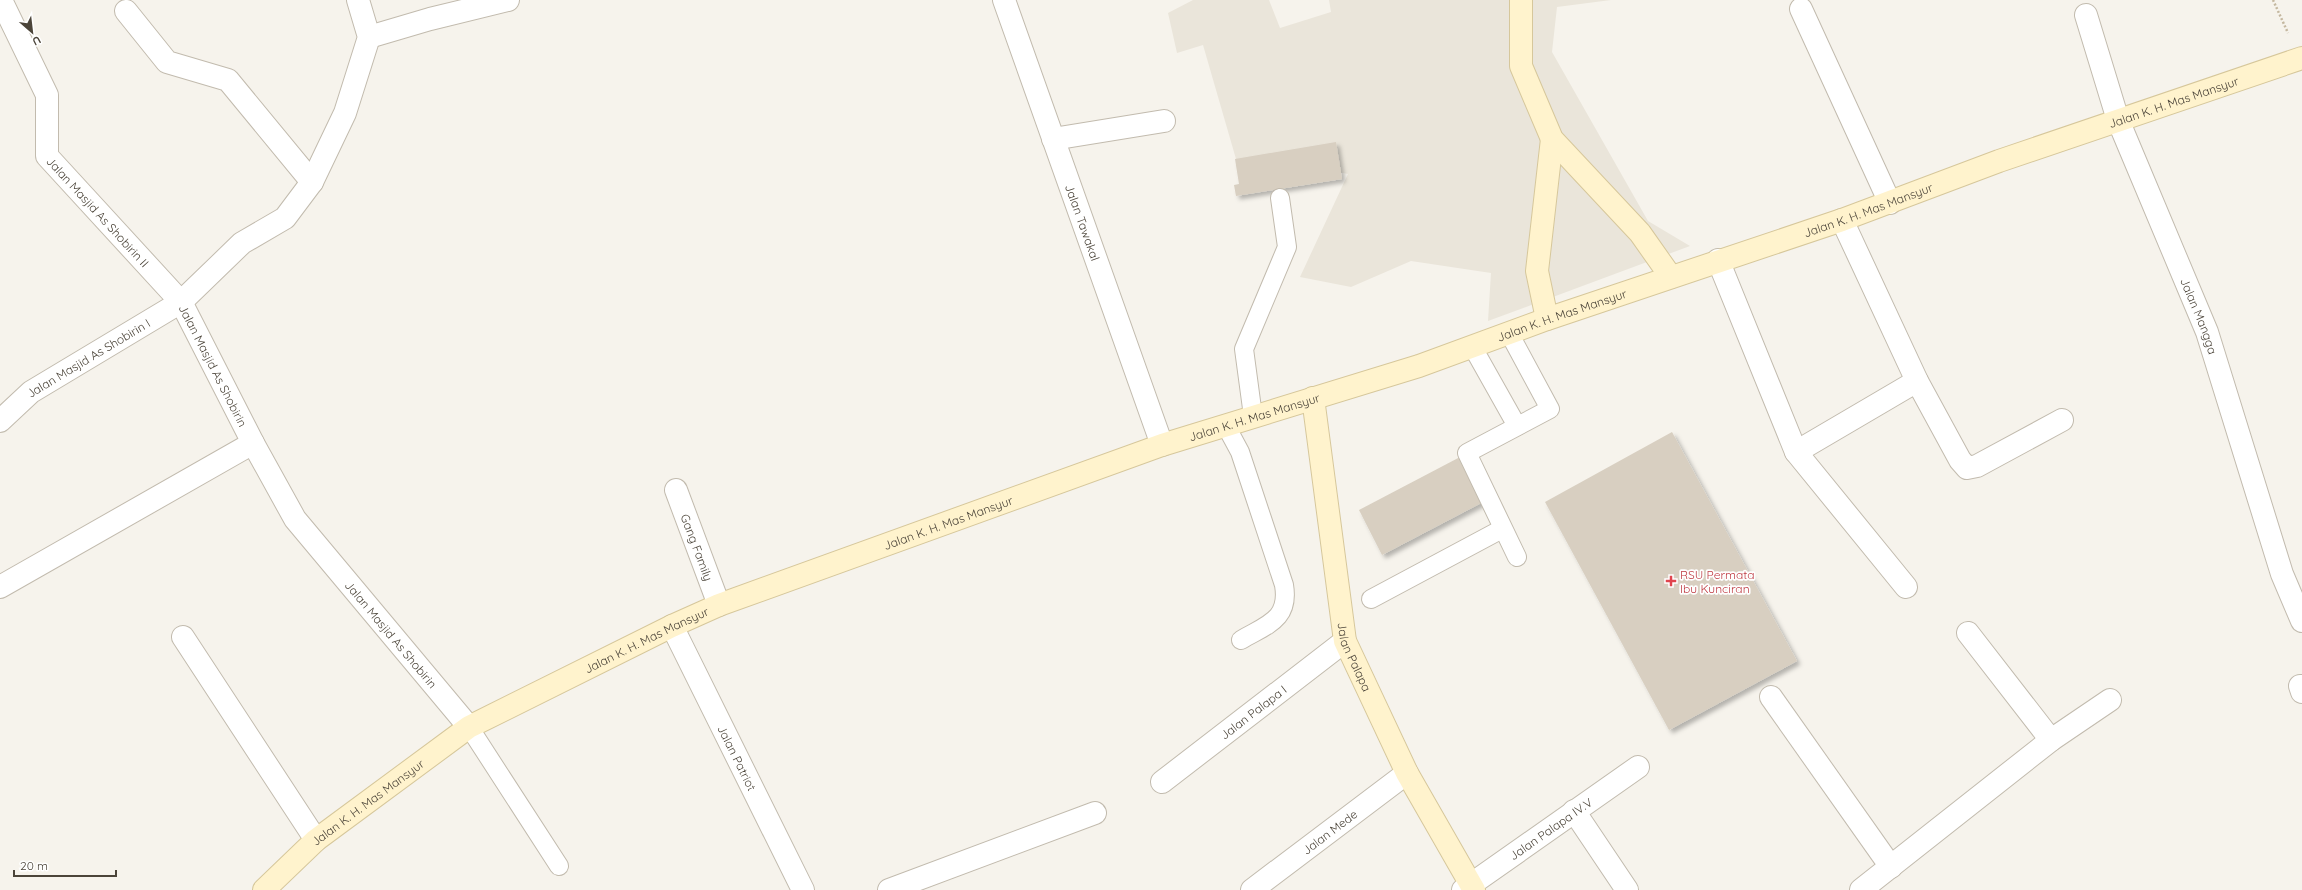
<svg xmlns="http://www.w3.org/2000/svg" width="2302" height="890" viewBox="0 0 2302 890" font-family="Quicksand,sans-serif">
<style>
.residential{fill:#eae5da}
.building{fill:#d8cfc1;filter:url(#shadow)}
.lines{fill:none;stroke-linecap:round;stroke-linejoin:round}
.lane-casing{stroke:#c2bbae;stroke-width:20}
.street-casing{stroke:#c2bbae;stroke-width:24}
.secondary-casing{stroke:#d6c79b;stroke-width:24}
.path{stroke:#c4b79f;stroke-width:2.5;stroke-dasharray:2 2;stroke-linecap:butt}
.lane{stroke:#fff;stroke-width:18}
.street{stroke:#fff;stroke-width:22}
.secondary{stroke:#fff3cd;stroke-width:22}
.health-dot{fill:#e0444e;stroke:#fff;stroke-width:1.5}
.labels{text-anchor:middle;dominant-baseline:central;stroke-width:3.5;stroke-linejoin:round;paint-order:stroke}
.street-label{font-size:12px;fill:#4b4439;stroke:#fff}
.health-label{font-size:12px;fill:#be3a42;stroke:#fff;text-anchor:start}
</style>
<defs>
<filter id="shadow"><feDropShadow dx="3.5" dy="3.5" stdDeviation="2" flood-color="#0004"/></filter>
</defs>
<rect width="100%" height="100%" fill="#f6f3ec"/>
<polygon class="residential" points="1193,0 1269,0 1280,28 1331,12 1329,0 1611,0 1557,7 1552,52 1648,221 1690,246 1488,321 1491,273 1411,261 1351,287 1300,277 1348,174 1327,170 1236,159 1203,45 1177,53 1168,13"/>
<g class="building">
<polygon points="1336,142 1342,179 1236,196 1234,185 1239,184 1235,159"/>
<polygon points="1672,432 1797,661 1669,730 1545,502"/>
<polygon points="1462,456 1485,501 1382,555 1359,510"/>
</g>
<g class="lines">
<g class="lane-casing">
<g id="lane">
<polyline points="1509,333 1550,409 1467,453 1517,557"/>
<polyline points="1472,346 1517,426"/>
<polyline points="1253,416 1244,349 1287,247 1280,198"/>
<path d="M 1226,426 L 1240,452 L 1284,585 C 1290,620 1266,625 1241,640"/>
<polyline points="1371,599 1502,529"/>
<polyline points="469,727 559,866"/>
</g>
</g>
<g class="street-casing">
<g id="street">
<path id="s1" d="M 1,0 L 47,95 L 47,156 L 181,302 L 253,443 L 295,519 L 469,727"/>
<path id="s2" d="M 1004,0 L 1162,445"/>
<polyline points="1801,9 1890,203"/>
<polyline points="126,11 167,62 228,80 312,182"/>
<path id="s3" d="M 2086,15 L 2118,120 L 2207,332 L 2282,574 L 2302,621"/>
<polyline points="369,37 430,19 508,0"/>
<polyline points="1053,139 1164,121"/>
<polyline points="1842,220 1917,381 1960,460 1967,468 1977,466 2062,420"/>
<polyline points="1718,260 1796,452 1906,587"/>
<path id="s4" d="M 0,421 L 31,392 L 181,302 L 242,243 L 285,218 L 312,182 L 345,113 L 369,37 L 358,0"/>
<polyline points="1796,452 1917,381"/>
<path id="s5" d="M 676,490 L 719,605"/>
<polyline points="0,587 253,443"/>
<path id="s6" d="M 672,626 L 803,890"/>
<polyline points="1968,633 2051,740"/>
<polyline points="183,637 316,840"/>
<polyline points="2302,686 2300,686 2302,692"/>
<polyline points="1771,697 1891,867"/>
<path id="s7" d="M 1162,782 L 1345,641"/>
<polyline points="1574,811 1627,890"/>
<polyline points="889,890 1095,813"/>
<path id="s8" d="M 1252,890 L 1407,773"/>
<path id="s9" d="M 1463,890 L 1638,767"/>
<polyline points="1861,890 2051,740 2110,700"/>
</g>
</g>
<g class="secondary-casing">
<g id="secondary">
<polyline points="1521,0 1521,66 1552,139 1640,233 1671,277"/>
<polyline points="1547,319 1537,271 1552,139"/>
<path id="s10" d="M 1313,398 L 1345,641 L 1407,773 L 1474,890"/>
<path id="s11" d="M 264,890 L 316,840 L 469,727 L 672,626 L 719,605 L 1162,445 L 1419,366 L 1547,319 L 1842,220 L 1999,161 L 2302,58"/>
</g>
</g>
<polyline class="path" points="2273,0 2288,33"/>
<use href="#lane" class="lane"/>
<use href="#street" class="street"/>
<use href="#secondary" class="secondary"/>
</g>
<path class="health-dot" d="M1669 575h4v4h4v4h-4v4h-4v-4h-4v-4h4z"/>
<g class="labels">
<g class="street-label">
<text stroke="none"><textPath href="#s11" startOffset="2080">Jalan K. H. Mas Mansyur</textPath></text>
<text stroke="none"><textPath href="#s11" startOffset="1756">Jalan K. H. Mas Mansyur</textPath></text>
<text stroke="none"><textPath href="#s1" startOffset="242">Jalan Masjid As Shobirin II</textPath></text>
<text stroke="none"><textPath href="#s2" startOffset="236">Jalan Tawakal</textPath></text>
<text stroke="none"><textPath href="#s11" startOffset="1432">Jalan K. H. Mas Mansyur</textPath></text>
<text stroke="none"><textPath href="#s3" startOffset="322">Jalan Mangga</textPath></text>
<text stroke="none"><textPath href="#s4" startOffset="109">Jalan Masjid As Shobirin I</textPath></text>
<text stroke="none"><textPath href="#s1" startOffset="436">Jalan Masjid As Shobirin</textPath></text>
<text stroke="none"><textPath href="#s11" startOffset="1108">Jalan K. H. Mas Mansyur</textPath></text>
<text stroke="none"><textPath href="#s11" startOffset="784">Jalan K. H. Mas Mansyur</textPath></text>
<text stroke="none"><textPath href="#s5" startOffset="61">Gang Family</textPath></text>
<text stroke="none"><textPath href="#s1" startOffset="760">Jalan Masjid As Shobirin</textPath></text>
<text stroke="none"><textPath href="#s11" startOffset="460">Jalan K. H. Mas Mansyur</textPath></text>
<text stroke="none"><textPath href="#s10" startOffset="263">Jalan Palapa</textPath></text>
<text stroke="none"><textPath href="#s7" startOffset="115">Jalan Palapa I</textPath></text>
<text stroke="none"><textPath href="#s6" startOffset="147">Jalan Patriot</textPath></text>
<text stroke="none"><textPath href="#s11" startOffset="136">Jalan K. H. Mas Mansyur</textPath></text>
<text stroke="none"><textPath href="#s9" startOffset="107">Jalan Palapa IV.V</textPath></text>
<text stroke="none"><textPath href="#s8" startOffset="97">Jalan Mede</textPath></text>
</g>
<g class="health-label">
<text x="1680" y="574">RSU Permata<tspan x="1680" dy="14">Ibu Kunciran</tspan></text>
</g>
</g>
<g transform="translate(32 32) rotate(152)" stroke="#ffffff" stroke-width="3" paint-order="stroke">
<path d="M0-3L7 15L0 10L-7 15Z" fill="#4b4439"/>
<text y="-6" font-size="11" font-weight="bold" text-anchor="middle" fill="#4b4439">U</text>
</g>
<path d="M14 870v6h102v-6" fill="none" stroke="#4b4439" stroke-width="2"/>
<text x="20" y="870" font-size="12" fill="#4b4439" stroke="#ffffff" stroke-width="3" paint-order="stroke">20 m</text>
</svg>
